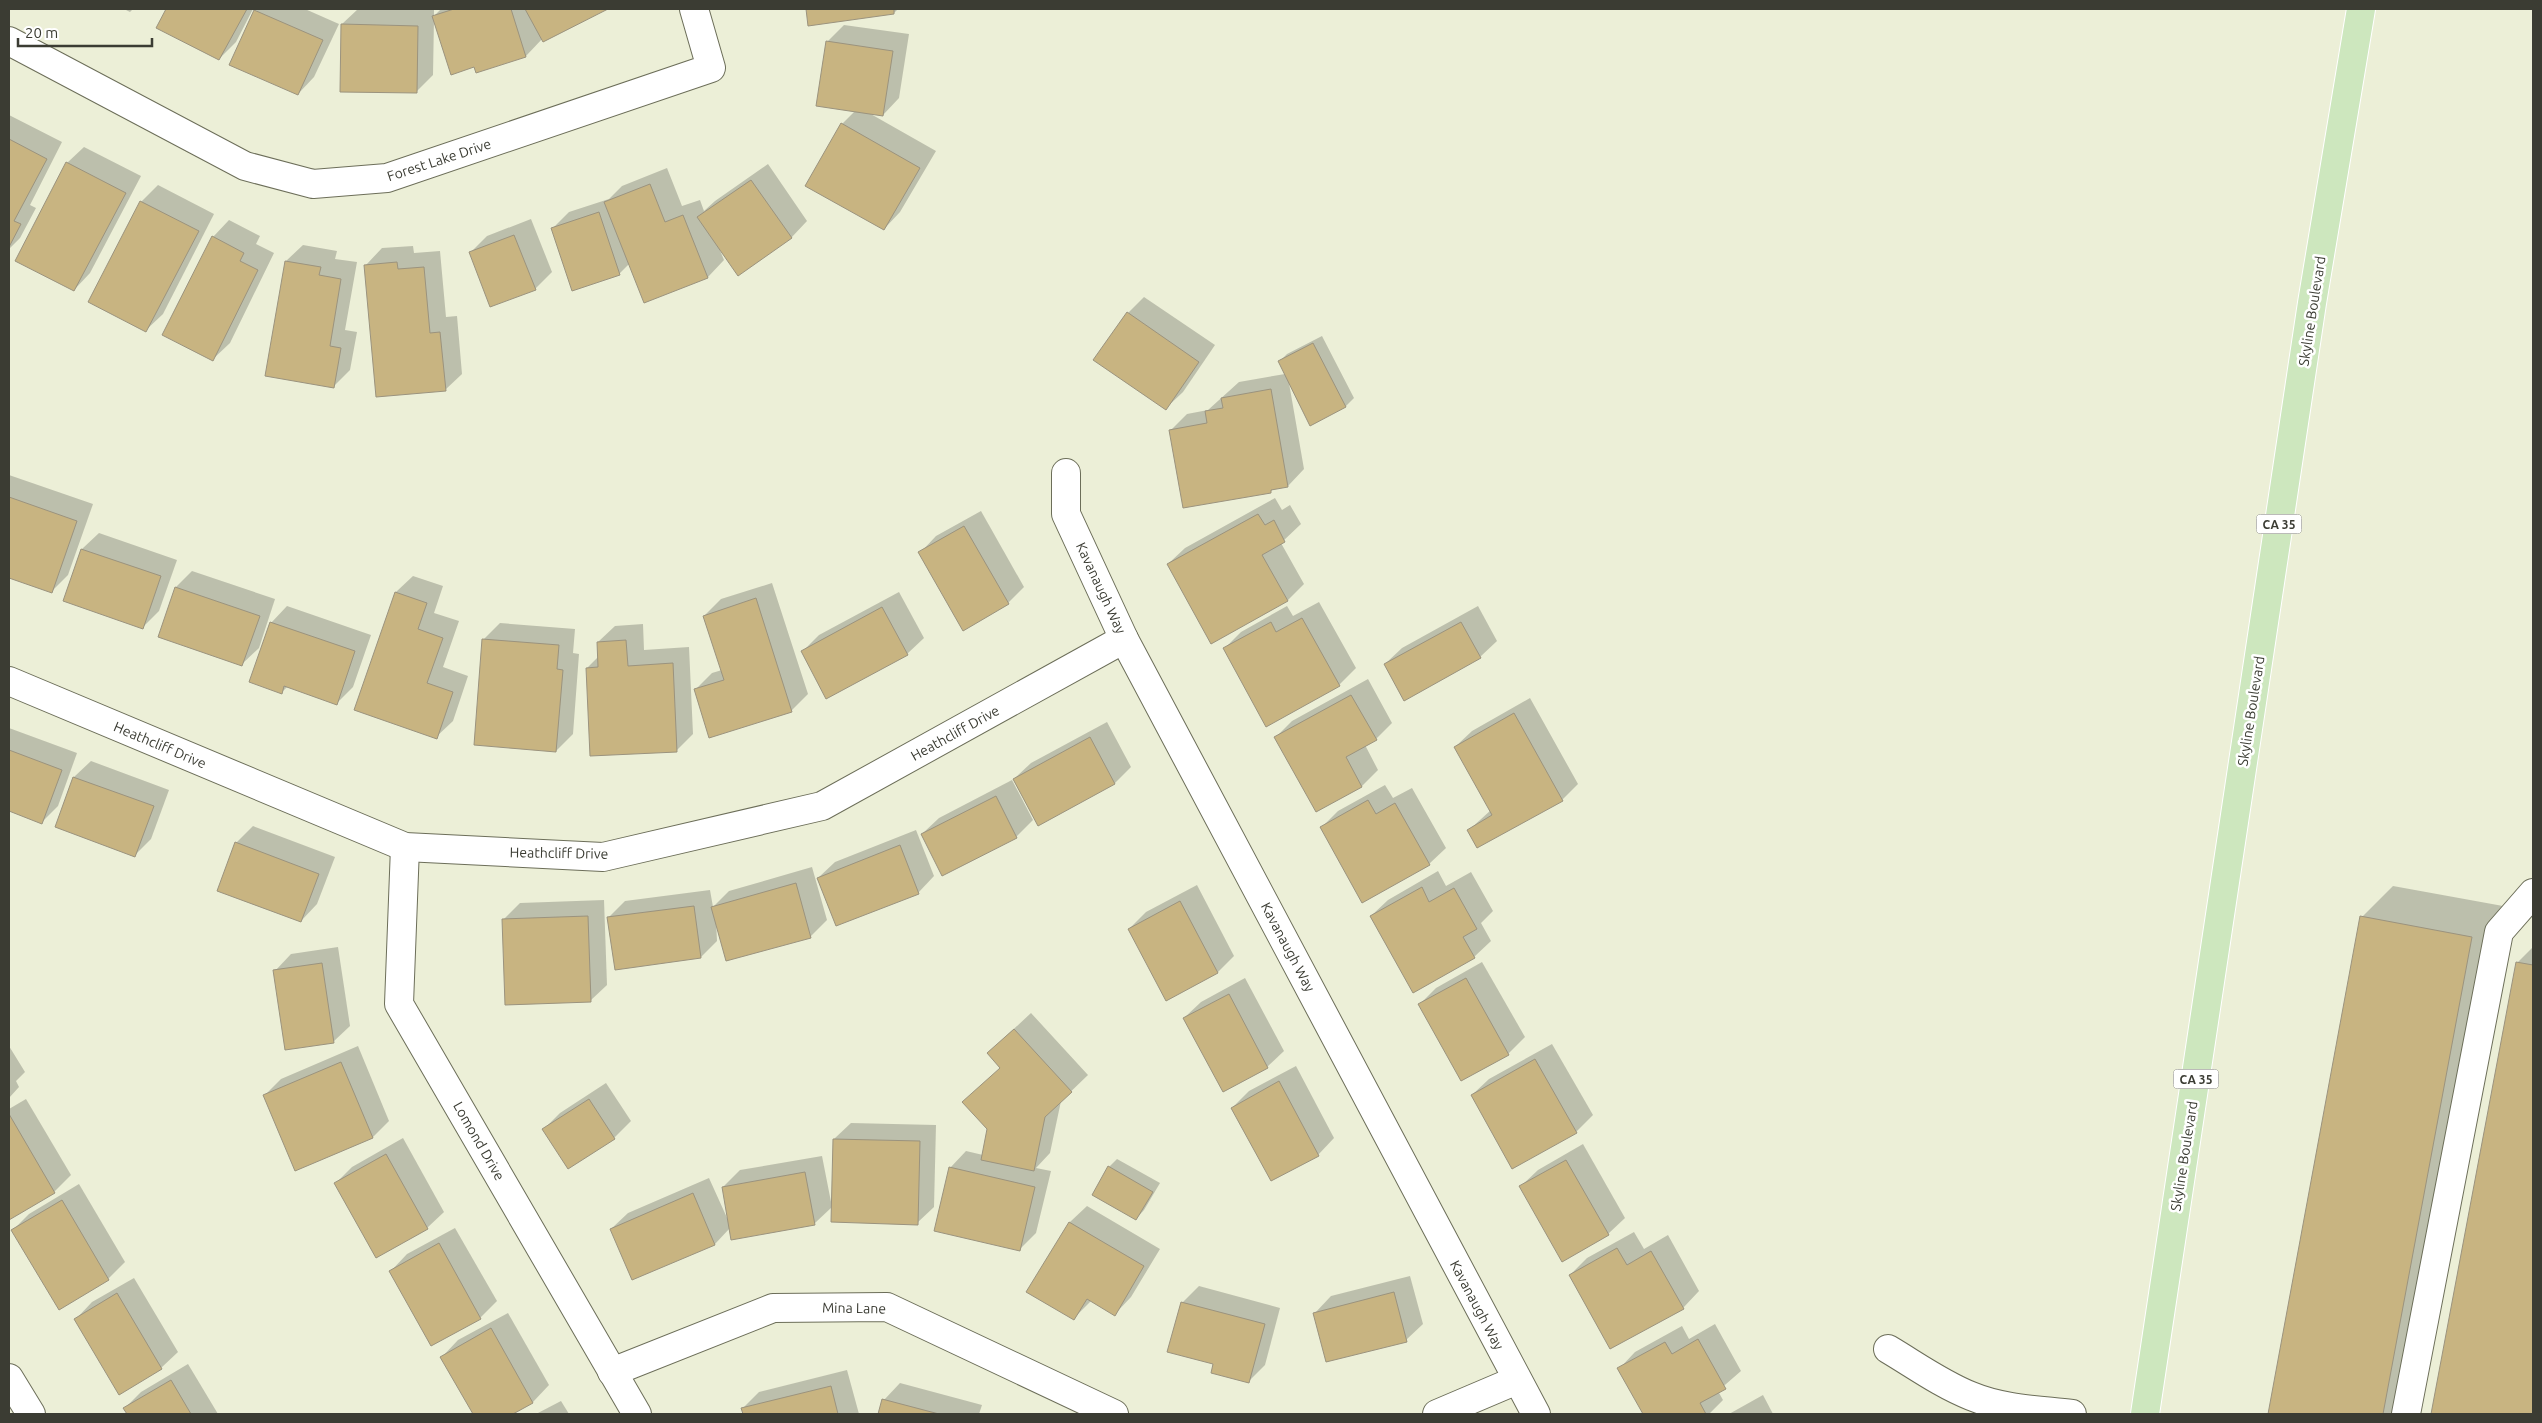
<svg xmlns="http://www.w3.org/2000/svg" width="2542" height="1423" viewBox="0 0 2542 1423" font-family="Ubuntu,sans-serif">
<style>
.shadow{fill:#0003}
.building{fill:#c8b481;stroke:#9b937e}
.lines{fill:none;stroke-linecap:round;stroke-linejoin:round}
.minor-casing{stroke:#6c6e59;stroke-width:30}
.major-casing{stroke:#fff;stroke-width:30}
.minor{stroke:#fff;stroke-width:28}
.major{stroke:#cde7be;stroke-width:28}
.labels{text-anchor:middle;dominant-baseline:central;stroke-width:5;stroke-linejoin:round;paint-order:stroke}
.shield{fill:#fff;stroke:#767670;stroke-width:1}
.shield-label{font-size:12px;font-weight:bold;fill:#3b3c33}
.street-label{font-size:14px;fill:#3b3c33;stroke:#fff}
</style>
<rect width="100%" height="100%" fill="#ecefd7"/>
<g class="shadow">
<polygon points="124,9 133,9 130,12"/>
<polygon points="167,9 253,9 236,42 219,59 158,27"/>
<polygon points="257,9 305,9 339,24 314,77 298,94 231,64"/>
<polygon points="358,9 434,10 434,16 441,9 606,9 544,41 543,38 526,56 477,71 475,65 434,18 433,75 416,92 342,24"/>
<polygon points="807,9 898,9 894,13 809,25"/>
<polygon points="844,25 909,34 899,98 883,115 869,113 936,151 900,212 884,229 842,124 855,111 827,42"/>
<polygon points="9,115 62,142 30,205 36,208 20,238 9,249"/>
<polygon points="84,147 141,176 90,273 74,290 67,163"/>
<polygon points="768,164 807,221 791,238 719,248 724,260 708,277 629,264 619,274 553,228 569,212 609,199 622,186 667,168 682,206 700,200 704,211 715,201"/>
<polygon points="158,185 214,214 163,314 146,330 141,202"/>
<polygon points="531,219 552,272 535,289 471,252 487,236"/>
<polygon points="229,220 260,236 256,244 274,253 230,343 213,359 213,237"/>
<polygon points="303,245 337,251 335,259 357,262 345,330 357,332 350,370 333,387 286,261"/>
<polygon points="413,246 414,253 440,251 446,317 457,316 462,374 445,390 366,265 382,248"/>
<polygon points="1144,297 1215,345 1183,392 1166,408 1128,313"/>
<polygon points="1322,336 1354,398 1346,406 1311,424 1289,383 1304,469 1288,486 1274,488 1271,491 1171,430 1187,414 1208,410 1239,382 1285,374 1279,362 1287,354"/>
<polygon points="9,475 93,504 68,575 51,592 9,577"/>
<polygon points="1275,498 1282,510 1290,505 1301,524 1281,543 1304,584 1288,600 1168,564 1185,548"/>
<polygon points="981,511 1024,587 1008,603 920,553 936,536"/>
<polygon points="99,533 177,560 159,611 142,628 64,600 82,549"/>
<polygon points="192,571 275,599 259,648 242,664 159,636 176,587"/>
<polygon points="413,576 443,586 434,613 459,621 443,667 468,676 453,721 436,737 355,710 396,592"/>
<polygon points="772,583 808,694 791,711 695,690 712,673 722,670 704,616 721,599"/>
<polygon points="899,592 924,638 907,654 802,652 819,635"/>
<polygon points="1319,602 1356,668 1339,685 1224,649 1241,632 1287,606 1293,616"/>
<polygon points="287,606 371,635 353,687 336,704 288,686 282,692 271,623"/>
<polygon points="1478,606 1497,641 1480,657 1385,664 1402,648"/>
<polygon points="500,623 575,629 573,653 579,654 573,734 556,751 484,639"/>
<polygon points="643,624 644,650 689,647 693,734 676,751 587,668 599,656 598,642 615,626"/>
<polygon points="1368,679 1392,723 1376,739 1365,745 1378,770 1362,786 1317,811 1276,737 1292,721"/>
<polygon points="1530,698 1578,784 1562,800 1469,830 1491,810 1455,747 1472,731"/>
<polygon points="1107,722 1131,767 1115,783 1039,824 1014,779 1031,763"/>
<polygon points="9,728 77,753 58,806 42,822 9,810"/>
<polygon points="91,761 169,790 151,839 134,856 56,827 74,777"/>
<polygon points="1012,780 1033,820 1016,837 922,834 939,818"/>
<polygon points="1385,785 1393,798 1412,788 1446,848 1429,864 1321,828 1338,811"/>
<polygon points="253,826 335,857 317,904 301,921 236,843"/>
<polygon points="916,830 934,876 918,893 818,878 835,862"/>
<polygon points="812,867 827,920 811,936 727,959 716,920 717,941 701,957 609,917 625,901 710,890 713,907 729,891"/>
<polygon points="1438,871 1446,886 1471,872 1493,911 1481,923 1491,941 1474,957 1371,916 1388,900"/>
<polygon points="1197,885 1234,956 1218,972 1167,999 1129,929 1146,912"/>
<polygon points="2393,886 2503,906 2408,1414 2269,1414 2362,917"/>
<polygon points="604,900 607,985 590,1001 503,920 520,903"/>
<polygon points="338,947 350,1026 333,1042 275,971 291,954"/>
<polygon points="2533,947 2533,1414 2433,1414 2517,963"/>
<polygon points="1482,962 1525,1037 1508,1054 1420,1004 1436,988"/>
<polygon points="1245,978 1284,1051 1267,1067 1184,1018 1201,1002"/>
<polygon points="1031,1013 1088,1075 1061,1101 1050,1153 1036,1168 1051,1171 1036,1233 1020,1249 950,1168 966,1151 983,1155 1001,1067 988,1053"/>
<polygon points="1552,1044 1593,1115 1576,1132 1472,1095 1489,1079"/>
<polygon points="9,1046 25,1072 16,1081 19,1087 9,1098"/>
<polygon points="358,1046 389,1121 373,1137 295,1169 265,1095 281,1079"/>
<polygon points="1296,1066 1334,1138 1318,1155 1232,1108 1249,1091"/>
<polygon points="606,1083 631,1121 614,1138 569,1168 544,1129 560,1113"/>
<polygon points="26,1099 71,1175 54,1192 9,1218 9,1109"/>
<polygon points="851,1123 936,1125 934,1207 917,1223 834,1139"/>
<polygon points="403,1138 444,1212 427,1228 336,1183 352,1167"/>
<polygon points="1583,1144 1625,1218 1608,1234 1521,1186 1538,1170"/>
<polygon points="822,1156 832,1207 815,1223 732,1239 730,1228 715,1244 632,1278 611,1229 628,1213 709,1178 728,1220 723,1187 740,1170"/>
<polygon points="1117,1159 1160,1183 1144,1210 1136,1219 1109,1167"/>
<polygon points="79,1184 125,1262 108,1279 59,1308 13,1230 29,1214"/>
<polygon points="1087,1206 1160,1249 1131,1297 1115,1314 1092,1300 1074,1318 1028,1291 1070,1222"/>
<polygon points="455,1228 497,1301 480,1318 432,1344 391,1271 407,1254"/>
<polygon points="1634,1232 1644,1249 1668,1235 1699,1291 1683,1308 1570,1275 1587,1258"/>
<polygon points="1410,1276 1423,1324 1406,1340 1315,1313 1331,1296"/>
<polygon points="134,1278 178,1352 161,1368 76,1319 92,1302"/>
<polygon points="1199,1286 1280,1308 1265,1365 1249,1381 1215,1363 1182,1303"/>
<polygon points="508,1313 549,1385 533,1402 510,1414 475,1414 442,1357 458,1340"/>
<polygon points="1715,1324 1741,1371 1718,1391 1723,1400 1709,1414 1645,1414 1619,1369 1635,1352 1682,1326 1689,1339"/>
<polygon points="188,1364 218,1414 128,1414 125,1408 141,1392"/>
<polygon points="847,1370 859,1414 744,1414 743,1408 759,1392"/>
<polygon points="900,1383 982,1405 979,1414 880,1414 884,1400"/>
<polygon points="1763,1395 1773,1414 1729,1414"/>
<polygon points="561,1401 569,1414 536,1414"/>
</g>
<g class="building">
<polygon points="166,9 247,9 219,60 156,28"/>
<polygon points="454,9 511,9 526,57 476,73 474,67 451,75 432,16"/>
<polygon points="525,9 608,9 543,42"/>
<polygon points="806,9 894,9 894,14 808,26"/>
<polygon points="254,10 323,40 298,95 229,65"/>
<polygon points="341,24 418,26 417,93 340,92"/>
<polygon points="826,41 893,51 883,116 816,106"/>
<polygon points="841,123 920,168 884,230 805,186"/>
<polygon points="9,139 47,159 14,221 21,224 9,247"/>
<polygon points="66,162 126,193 74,291 15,261"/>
<polygon points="751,180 792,238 738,276 697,217"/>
<polygon points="650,184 665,222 683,215 708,278 644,303 604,202"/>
<polygon points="140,201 199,231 146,332 88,302"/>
<polygon points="599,212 620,275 572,291 551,228"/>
<polygon points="514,235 536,290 490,307 469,252"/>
<polygon points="212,236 244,253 240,261 258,270 213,361 162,335"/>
<polygon points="285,261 321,267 319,275 341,279 330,346 341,348 334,388 265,376"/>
<polygon points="397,262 398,269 424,267 430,333 440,332 446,391 376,397 364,265"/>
<polygon points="1127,312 1199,362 1166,410 1093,360"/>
<polygon points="1313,343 1346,407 1310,426 1278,361"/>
<polygon points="1271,389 1288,487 1271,490 1271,493 1183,508 1169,430 1207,423 1205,411 1223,408 1221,398"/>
<polygon points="9,497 77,521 52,593 9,578"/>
<polygon points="1258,514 1265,525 1274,520 1285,542 1262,555 1288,601 1211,644 1167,564"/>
<polygon points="964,526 1009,604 963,631 918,552"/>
<polygon points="81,549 161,576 143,629 63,601"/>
<polygon points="175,587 260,616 242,666 158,637"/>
<polygon points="395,592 427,603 418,629 443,638 427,683 453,692 437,739 354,710"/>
<polygon points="756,598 792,712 709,738 694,689 724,680 703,616"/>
<polygon points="882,607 908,655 826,699 801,651"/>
<polygon points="1302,618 1340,686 1266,727 1223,648 1271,622 1276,632"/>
<polygon points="270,622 355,651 337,705 284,686 282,694 249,682"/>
<polygon points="1461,622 1481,658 1404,701 1384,664"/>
<polygon points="482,639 559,645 557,669 563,670 556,752 474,745"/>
<polygon points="626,640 628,666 673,663 677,752 590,756 586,668 598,667 597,642"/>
<polygon points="1351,695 1377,740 1346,757 1362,787 1316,812 1274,737"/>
<polygon points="1514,713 1563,801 1477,848 1467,830 1492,815 1454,747"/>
<polygon points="1090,737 1115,784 1038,826 1013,779"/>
<polygon points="9,750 62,770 42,824 9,811"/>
<polygon points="73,777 154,806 135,857 55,827"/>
<polygon points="996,796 1017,838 942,876 921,834"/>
<polygon points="1368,800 1376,814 1395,803 1430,865 1362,903 1320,827"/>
<polygon points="235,842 319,874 301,922 217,891"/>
<polygon points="900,845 919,894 836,926 817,878"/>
<polygon points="796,883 811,938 726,961 711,907"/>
<polygon points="1422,887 1429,902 1454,888 1477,929 1463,937 1475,958 1413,993 1370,916"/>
<polygon points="1180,901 1218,973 1166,1001 1128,929"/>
<polygon points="694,906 701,958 615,970 607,917"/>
<polygon points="588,916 591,1002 505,1005 502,919"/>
<polygon points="2360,916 2472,937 2383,1414 2268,1414"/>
<polygon points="2516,962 2533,965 2533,1414 2431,1414"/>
<polygon points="322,963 334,1043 285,1050 273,970"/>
<polygon points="1466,978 1509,1055 1461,1081 1418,1004"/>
<polygon points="1229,994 1268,1068 1223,1092 1183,1018"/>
<polygon points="1014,1029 1072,1092 1045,1117 1034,1171 981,1160 987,1129 962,1102 1000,1068 987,1053"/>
<polygon points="1535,1059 1577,1133 1512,1169 1471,1095"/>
<polygon points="341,1062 373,1138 295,1171 263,1095"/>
<polygon points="1279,1081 1319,1156 1271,1181 1231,1108"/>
<polygon points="589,1099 615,1139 568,1169 542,1129"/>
<polygon points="9,1114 55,1193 9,1220"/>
<polygon points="833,1139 920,1141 918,1225 831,1222"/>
<polygon points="386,1154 428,1229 376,1258 334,1183"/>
<polygon points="1566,1160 1609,1235 1562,1262 1519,1186"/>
<polygon points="1108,1166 1153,1192 1136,1220 1092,1195"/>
<polygon points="949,1167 1035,1187 1020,1251 934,1231"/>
<polygon points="805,1172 815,1225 731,1240 722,1187"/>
<polygon points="693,1193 715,1245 632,1280 610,1229"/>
<polygon points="62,1200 109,1280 59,1310 11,1230"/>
<polygon points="1069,1222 1144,1266 1115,1316 1087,1299 1074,1320 1026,1292"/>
<polygon points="439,1243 481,1319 431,1346 389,1271"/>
<polygon points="1617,1248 1627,1265 1651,1251 1684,1309 1610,1349 1569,1275"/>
<polygon points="1394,1292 1407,1342 1326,1362 1313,1313"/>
<polygon points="117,1293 162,1369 119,1395 74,1319"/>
<polygon points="1181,1302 1265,1324 1249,1383 1211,1373 1213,1364 1167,1352"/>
<polygon points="491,1328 533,1403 513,1414 473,1414 440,1357"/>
<polygon points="1698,1339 1726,1389 1700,1403 1706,1414 1643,1414 1617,1368 1665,1342 1672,1354"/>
<polygon points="171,1380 191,1414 127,1414 123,1408"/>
<polygon points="831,1386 838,1414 743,1414 741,1408"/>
<polygon points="882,1399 939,1414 878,1414"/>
</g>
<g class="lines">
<g class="minor-casing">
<g id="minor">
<polyline points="9,41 245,166 313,184 387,178 711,68 694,9"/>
<polyline points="1066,473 1066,514 1124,639 1536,1414"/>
<polyline points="9,681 405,847 603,857 822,806 1124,639"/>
<polyline points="405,847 399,1004 637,1414"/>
<path d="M 1888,1349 C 1915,1365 1941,1384 1971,1396 C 2002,1409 2038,1410 2072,1414"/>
<polyline points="612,1372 773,1308 887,1307 1114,1414"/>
<polyline points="9,1378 31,1414"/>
<polyline points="1437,1414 1517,1380"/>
<polyline points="2406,1414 2499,932 2533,893"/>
</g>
</g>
<g class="major-casing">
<polyline id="major" points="2145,1414 2312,303 2361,9"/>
</g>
<use href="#minor" class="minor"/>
<use href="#major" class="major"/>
</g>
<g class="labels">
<g class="shield">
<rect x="2256.5" y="514.5" width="45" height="19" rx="4"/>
<rect x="2173.5" y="1069.5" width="45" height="19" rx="4"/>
</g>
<g class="shield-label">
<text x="2279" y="524">CA 35</text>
<text x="2196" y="1079">CA 35</text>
</g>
<g class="street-label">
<text transform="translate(439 160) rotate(-18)">Forest Lake Drive</text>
<text transform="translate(2312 311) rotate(-81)">Skyline Boulevard</text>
<text transform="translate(1101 588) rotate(65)">Kavanaugh Way</text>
<text transform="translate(2251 711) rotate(-81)">Skyline Boulevard</text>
<text transform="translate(955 733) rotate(-29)">Heathcliff Drive</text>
<text transform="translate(160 745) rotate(23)">Heathcliff Drive</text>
<text transform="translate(559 853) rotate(1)">Heathcliff Drive</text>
<text transform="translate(1288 947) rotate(62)">Kavanaugh Way</text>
<text transform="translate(479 1141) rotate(60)">Lomond Drive</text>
<text transform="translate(2184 1156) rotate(-81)">Skyline Boulevard</text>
<text transform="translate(1477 1305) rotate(62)">Kavanaugh Way</text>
<text transform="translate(854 1308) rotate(1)">Mina Lane</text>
</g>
</g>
<rect width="2542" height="1423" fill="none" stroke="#3b3c33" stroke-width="20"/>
<path d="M18 38v8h134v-8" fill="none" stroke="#3b3c33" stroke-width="2.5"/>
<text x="25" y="38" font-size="15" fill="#3b3c33" stroke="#ffffff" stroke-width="4" paint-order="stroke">20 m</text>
</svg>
